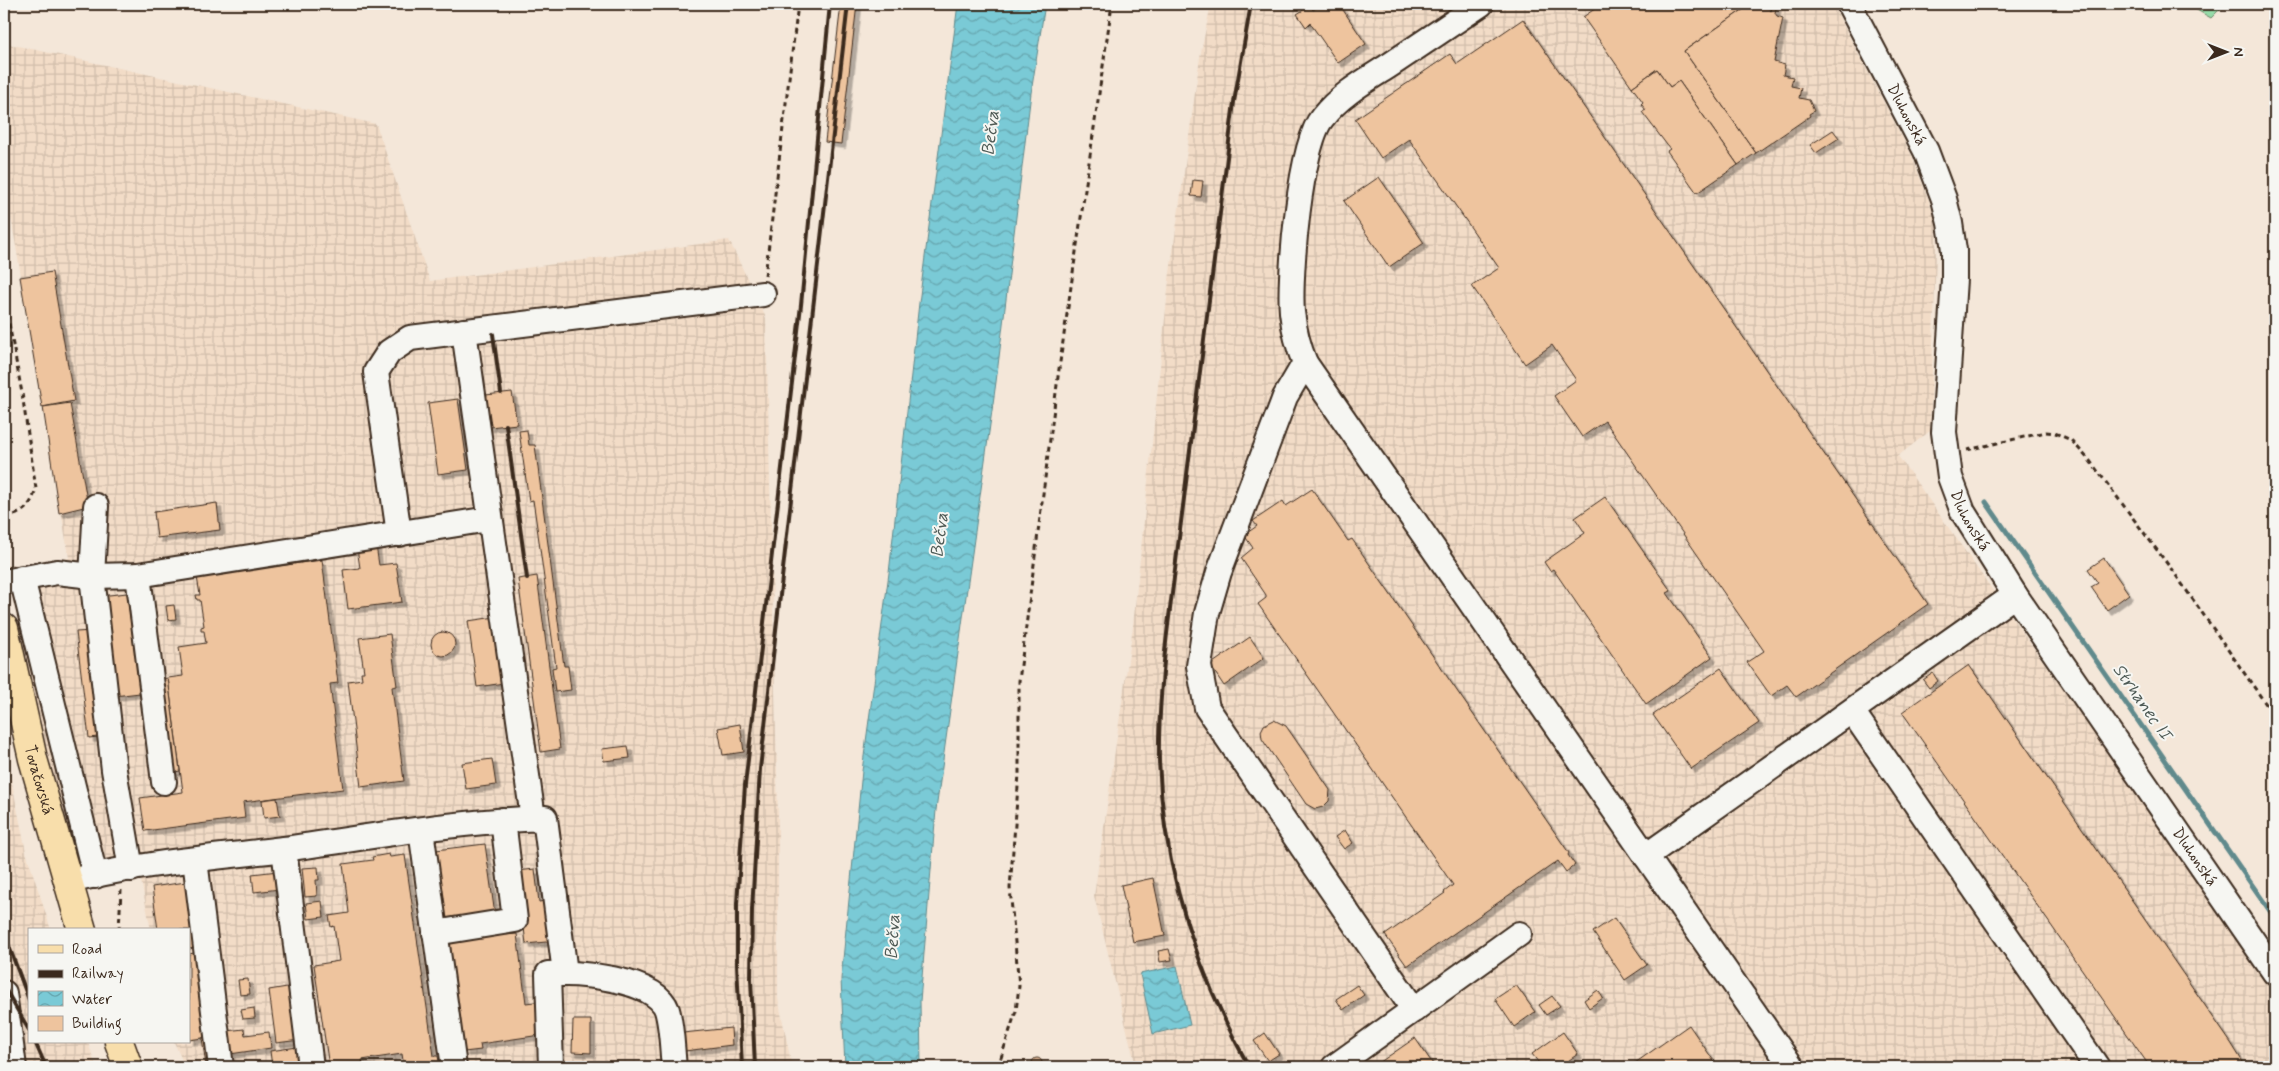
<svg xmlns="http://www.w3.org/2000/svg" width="2279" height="1071" viewBox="0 0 2279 1071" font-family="Mynerve,sans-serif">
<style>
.industrial{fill:url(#industrial-grid)}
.forest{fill:url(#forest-crowns);stroke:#688263}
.water{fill:url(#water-waves);stroke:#618a8c}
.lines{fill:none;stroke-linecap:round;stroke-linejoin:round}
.stream{stroke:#618a8c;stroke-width:5}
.building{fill:#eec49e;stroke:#3b2a1e;filter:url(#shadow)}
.minor-casing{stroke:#3b2a1e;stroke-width:28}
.major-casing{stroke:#3b2a1e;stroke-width:31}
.path{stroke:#3b2a1e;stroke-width:3;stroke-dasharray:5 4;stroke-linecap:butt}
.minor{stroke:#f6f6f2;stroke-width:24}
.major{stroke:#f8deab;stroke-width:28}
.rail{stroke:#3b2a1e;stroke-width:4}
.labels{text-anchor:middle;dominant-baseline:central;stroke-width:4;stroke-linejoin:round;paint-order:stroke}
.street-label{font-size:16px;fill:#3b2a1e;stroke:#f6f6f2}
.water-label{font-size:18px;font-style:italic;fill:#4e5a55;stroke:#f6f6f2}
</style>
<defs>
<pattern id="industrial-grid" width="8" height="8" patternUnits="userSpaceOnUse" patternTransform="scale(1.25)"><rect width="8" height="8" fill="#f2dcc7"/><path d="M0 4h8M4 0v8" fill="none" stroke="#d0bdaa"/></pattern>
<pattern id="forest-crowns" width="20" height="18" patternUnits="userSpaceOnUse" patternTransform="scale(1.25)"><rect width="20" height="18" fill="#95dba8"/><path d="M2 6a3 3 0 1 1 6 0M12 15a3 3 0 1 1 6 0" fill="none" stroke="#81bc90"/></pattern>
<pattern id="water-waves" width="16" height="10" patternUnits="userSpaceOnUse" patternTransform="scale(1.25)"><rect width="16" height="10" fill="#7acad6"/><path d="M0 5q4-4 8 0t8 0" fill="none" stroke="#65a4ad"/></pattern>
<filter id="shadow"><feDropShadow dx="4.5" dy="4.5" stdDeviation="0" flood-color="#0004"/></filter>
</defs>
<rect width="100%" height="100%" fill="#f4e7d9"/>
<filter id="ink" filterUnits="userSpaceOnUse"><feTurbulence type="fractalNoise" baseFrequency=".02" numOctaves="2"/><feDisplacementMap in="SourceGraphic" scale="10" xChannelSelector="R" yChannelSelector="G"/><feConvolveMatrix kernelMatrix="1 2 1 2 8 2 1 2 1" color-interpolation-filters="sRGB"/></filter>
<g filter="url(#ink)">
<g class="industrial">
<polygon points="1211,4 1832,4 1912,156 1937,223 1930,431 1898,456 2275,990 2275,1067 1136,1067 1094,896 1133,626 1169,280 1200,57"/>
<polygon points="4,43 376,124 430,281 729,240 766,318 778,815 778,998 792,1067 185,1067 174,1042 189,1042 189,930 151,930 141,881 82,888 54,790 6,566 69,558 4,176"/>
<polygon points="4,743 26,852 51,930 29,930 29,1042 88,1042 96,1067 4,1067"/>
</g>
<polygon class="forest" points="2186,4 2225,4 2211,18"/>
<g class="water">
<polygon points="958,4 1045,4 1031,93 996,382 936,810 920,1001 921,1067 845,1067 841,979 862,771 889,573 919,303"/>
<polygon points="1177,966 1190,1025 1153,1034 1140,974"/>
</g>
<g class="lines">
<polyline class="stream" points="1986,502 2275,918"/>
</g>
<g class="building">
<polygon points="841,4 857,4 841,144 825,142"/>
<polygon points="1322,4 1339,4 1366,44 1338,63 1310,23 1306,27 1297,14 1310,6 1313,10"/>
<polygon points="1592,4 1751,4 1684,51 1756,153 1738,165 1679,81 1670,87 1657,69 1632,87 1583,17 1596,8"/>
<polygon points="1751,4 1765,4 1771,11 1773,5 1777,5 1775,13 1777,16 1783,18 1774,62 1785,65 1783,75 1793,77 1791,86 1801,88 1799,98 1809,100 1814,111 1809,114 1810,116 1756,153 1684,51"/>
<polygon points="1523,19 1928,604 1796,697 1787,685 1771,696 1747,662 1764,651 1605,421 1582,437 1554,396 1576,380 1552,345 1525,364 1472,286 1499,268 1409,139 1381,158 1355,119 1450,54 1457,64"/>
<polygon points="1657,69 1670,87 1679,81 1738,165 1697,193 1667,151 1670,149 1642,112 1646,110 1641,104 1643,102 1632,87"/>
<polygon points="1833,130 1839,138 1816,153 1810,145"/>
<polygon points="1379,177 1424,243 1389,267 1344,201"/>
<polygon points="1193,180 1203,181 1201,197 1191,196"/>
<polygon points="52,272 74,401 42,407 20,277"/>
<polygon points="512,392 517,424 481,428 477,396"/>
<polygon points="458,399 468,470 438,474 428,403"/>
<polygon points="70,403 88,506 59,513 43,407"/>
<polygon points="527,430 529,445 535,445 564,666 568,666 571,690 555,692 552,668 556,667 538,534 533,500 529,501 519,431"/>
<polygon points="1312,489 1348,541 1352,539 1569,853 1568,855 1575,865 1566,872 1558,861 1407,966 1385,935 1445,893 1444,892 1453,885 1258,604 1266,598 1266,595 1241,558 1253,548 1244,535 1257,526 1253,521 1283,501 1286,506"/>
<polygon points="1605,497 1671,591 1667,593 1712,657 1646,704 1553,569 1550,571 1544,562 1585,533 1575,518"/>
<polygon points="217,503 220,530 157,538 154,512"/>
<polygon points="375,539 379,565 396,563 402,602 348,609 343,570 360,568 356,542"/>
<polygon points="2104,558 2129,594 2107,610 2091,587 2098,583 2088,569"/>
<polygon points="322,560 338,683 330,684 343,789 243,802 245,818 145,831 140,798 183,792 168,678 183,676 179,647 206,643 204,631 201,631 201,627 204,626 200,600 197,600 196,595 200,595 197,577"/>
<polygon points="537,576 560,749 541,752 518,579"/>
<polygon points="127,593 140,693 114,696 100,596"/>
<polygon points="174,605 176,619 168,620 166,606"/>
<polygon points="502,616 511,682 477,687 468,621"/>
<polygon points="92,631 106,736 89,738 76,632"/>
<circle cx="443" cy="644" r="12"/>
<polygon points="390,634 397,686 392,687 404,781 361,787 348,681 362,679 361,672 364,672 359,638"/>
<polygon points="1250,637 1264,658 1224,686 1210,665"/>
<polygon points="1969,665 2231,1043 2246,1067 2150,1067 1902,712"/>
<polygon points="1721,668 1759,723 1691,769 1653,715"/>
<polygon points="1933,673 1938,681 1929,688 1923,680"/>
<polygon points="168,678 180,771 169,773 152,680"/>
<polygon points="1274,720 1286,726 1330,790 1329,801 1323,807 1315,809 1306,804 1262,739 1261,731 1264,725"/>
<polygon points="740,724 744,752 723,755 718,728"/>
<polygon points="628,746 630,758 604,761 602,749"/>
<polygon points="492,759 496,785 466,789 462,763"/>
<polygon points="277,798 280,816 264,818 262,800"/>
<polygon points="1345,830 1353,843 1344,849 1335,837"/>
<polygon points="485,844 495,915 445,922 436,850"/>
<polygon points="389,854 390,857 405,855 434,1056 438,1056 440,1067 404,1067 402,1054 362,1060 364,1067 329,1067 314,965 339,961 334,926 331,927 329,916 349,913 343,864 373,860 372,857"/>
<polygon points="318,867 319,880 316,880 317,896 305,897 302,868"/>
<polygon points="535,869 539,902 551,900 556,941 526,944 517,871"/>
<polygon points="278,871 280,889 254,892 252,874"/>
<polygon points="1153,878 1165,936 1133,942 1121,885"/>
<polygon points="186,882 195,948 189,949 189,930 158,930 152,887"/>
<polygon points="322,901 324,917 308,919 306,903"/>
<polygon points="1614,918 1647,965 1625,980 1593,932"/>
<polygon points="517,934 526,1003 542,1001 547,1034 480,1044 481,1050 464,1052 448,940"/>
<polygon points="1169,949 1172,960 1160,962 1158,951"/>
<polygon points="204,951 216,1036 189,1040 189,954"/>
<polygon points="248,979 250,994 240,995 238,980"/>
<polygon points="1357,985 1364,995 1343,1010 1336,999"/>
<polygon points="1516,985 1535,1012 1514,1027 1495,999"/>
<polygon points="293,986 300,1040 276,1043 269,990"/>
<polygon points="1598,990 1603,998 1589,1008 1584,1000"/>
<polygon points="1552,996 1560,1006 1546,1015 1539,1005"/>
<polygon points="254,1008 255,1018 243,1019 241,1010"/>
<polygon points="573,1020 591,1020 591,1053 572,1052"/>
<polygon points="1689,1025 1718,1067 1638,1067 1635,1063"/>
<polygon points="731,1028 732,1045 685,1051 683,1033"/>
<polygon points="244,1029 245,1035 269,1032 271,1048 230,1054 226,1031"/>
<polygon points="1563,1032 1578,1054 1559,1067 1542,1067 1532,1054"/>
<polygon points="1265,1033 1279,1054 1268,1061 1254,1041"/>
<polygon points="216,1036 219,1063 206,1065 202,1038"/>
<polygon points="1415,1038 1435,1067 1373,1067"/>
<polygon points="304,1046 307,1067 272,1067 270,1051"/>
<circle cx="1037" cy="1063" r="5"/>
</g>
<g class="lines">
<g class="minor-casing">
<g id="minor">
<path d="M 1481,4 C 1451,24 1420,45 1390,65 C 1365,81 1340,95 1322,118 C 1300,145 1289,276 1292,312 C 1294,330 1298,346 1305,363 L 1792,1067"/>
<path id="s1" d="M 1849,4 L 1926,151 L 1944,199 L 1950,223 L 1954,250 L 1954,279 L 1944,432 L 1950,477 L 1963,512 L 2015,595 L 2275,973"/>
<polyline points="464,331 533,818"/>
<polyline points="1305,363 1285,397 1219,572 1207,613 1199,666 1207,708 1414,1010"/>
<polyline points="96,506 92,576 114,770 131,869"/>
<polyline points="399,534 376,372 389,352 410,338 763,294"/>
<polyline points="138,575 164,782"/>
<polyline points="22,578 95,876"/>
<polyline points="4,582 57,572 92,576 138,575 489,519"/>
<polyline points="1852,711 2097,1067"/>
<polyline points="421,830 454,1067"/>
<polyline points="284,849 311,1067"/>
<polyline points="1646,856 2015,595"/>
<polyline points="195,860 221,1067"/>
<path d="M 67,882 C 137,863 212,858 284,849 C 371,837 458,821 545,818 L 565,973"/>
<polyline points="435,933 515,920 503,820"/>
<polyline points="4,993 14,1067"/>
<path d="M 551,1067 L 548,974 C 575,972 656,978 667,1010 C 672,1027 672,1049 674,1067"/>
<polyline points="1334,1067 1519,934"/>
</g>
</g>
<g class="major-casing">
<g id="major">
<path id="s2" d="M 4,628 L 33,759 L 82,930"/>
<polyline points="119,1042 128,1067"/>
</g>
</g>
<g class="path">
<polyline points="765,276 798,4"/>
<path d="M 4,297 L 22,393 L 36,489 C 31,507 22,514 4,518"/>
<polyline points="1967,450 2046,432 2055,433 2071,440 2090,461 2175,574 2275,717"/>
<polyline points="119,930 121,890"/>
<polyline points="998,1067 1016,1011 1019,986 1010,888 1019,774 1019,681 1059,369 1112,4"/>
</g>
<use href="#minor" class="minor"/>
<use href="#major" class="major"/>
<g class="rail">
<polyline points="493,334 501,393"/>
<polyline points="506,425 527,578"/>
<polyline points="4,933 29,1000"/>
<polyline points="4,987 29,1030"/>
<polyline points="35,1042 46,1067"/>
<polyline points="742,1067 737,964 737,904 745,785 801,305 830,4"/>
<polyline points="755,1067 751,979 752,910 760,769 848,4"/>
<path d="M 1249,1067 C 1196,971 1163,871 1159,761 C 1158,713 1163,665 1169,617 L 1234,102 L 1251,4"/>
</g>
</g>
</g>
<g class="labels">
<g class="street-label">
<text stroke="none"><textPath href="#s1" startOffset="125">Dluhonská</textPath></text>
<text stroke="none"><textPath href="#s1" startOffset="545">Dluhonská</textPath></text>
<text stroke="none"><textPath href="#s2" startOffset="156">Tovačovská</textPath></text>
<text stroke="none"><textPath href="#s1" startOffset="950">Dluhonská</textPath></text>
</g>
<g class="water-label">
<text transform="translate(991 133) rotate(-83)">Bečva</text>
<text transform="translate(940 535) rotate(-83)">Bečva</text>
<text transform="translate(2142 702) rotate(55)">Strhanec II</text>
<text transform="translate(893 937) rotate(-87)">Bečva</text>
</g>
</g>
<rect width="2279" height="1071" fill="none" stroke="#f6f6f2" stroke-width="20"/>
<rect x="10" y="10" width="2259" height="1051" fill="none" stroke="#3b2a1e" stroke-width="2" filter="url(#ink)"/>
<rect x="28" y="928" width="162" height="115" fill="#f6f6f2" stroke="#aba49d"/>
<rect x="38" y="945" width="25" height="8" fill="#f8deab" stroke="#aba49d"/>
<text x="72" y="954" font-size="15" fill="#3b2a1e">Road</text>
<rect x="38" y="970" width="25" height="8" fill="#3b2a1e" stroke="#aba49d"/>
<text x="72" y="978" font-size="15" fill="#3b2a1e">Railway</text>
<rect x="38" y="991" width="25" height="15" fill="url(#water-waves)" stroke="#aba49d"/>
<text x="72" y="1004" font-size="15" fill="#3b2a1e">Water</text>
<rect x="38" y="1016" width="25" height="15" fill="#eec49e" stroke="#aba49d"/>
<text x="72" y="1028" font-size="15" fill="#3b2a1e">Building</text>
<g transform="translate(2226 52) rotate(90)" stroke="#f6f6f2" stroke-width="4" paint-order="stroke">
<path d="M0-4L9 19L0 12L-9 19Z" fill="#3b2a1e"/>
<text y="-8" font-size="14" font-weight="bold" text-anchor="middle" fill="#3b2a1e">N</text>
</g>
</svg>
